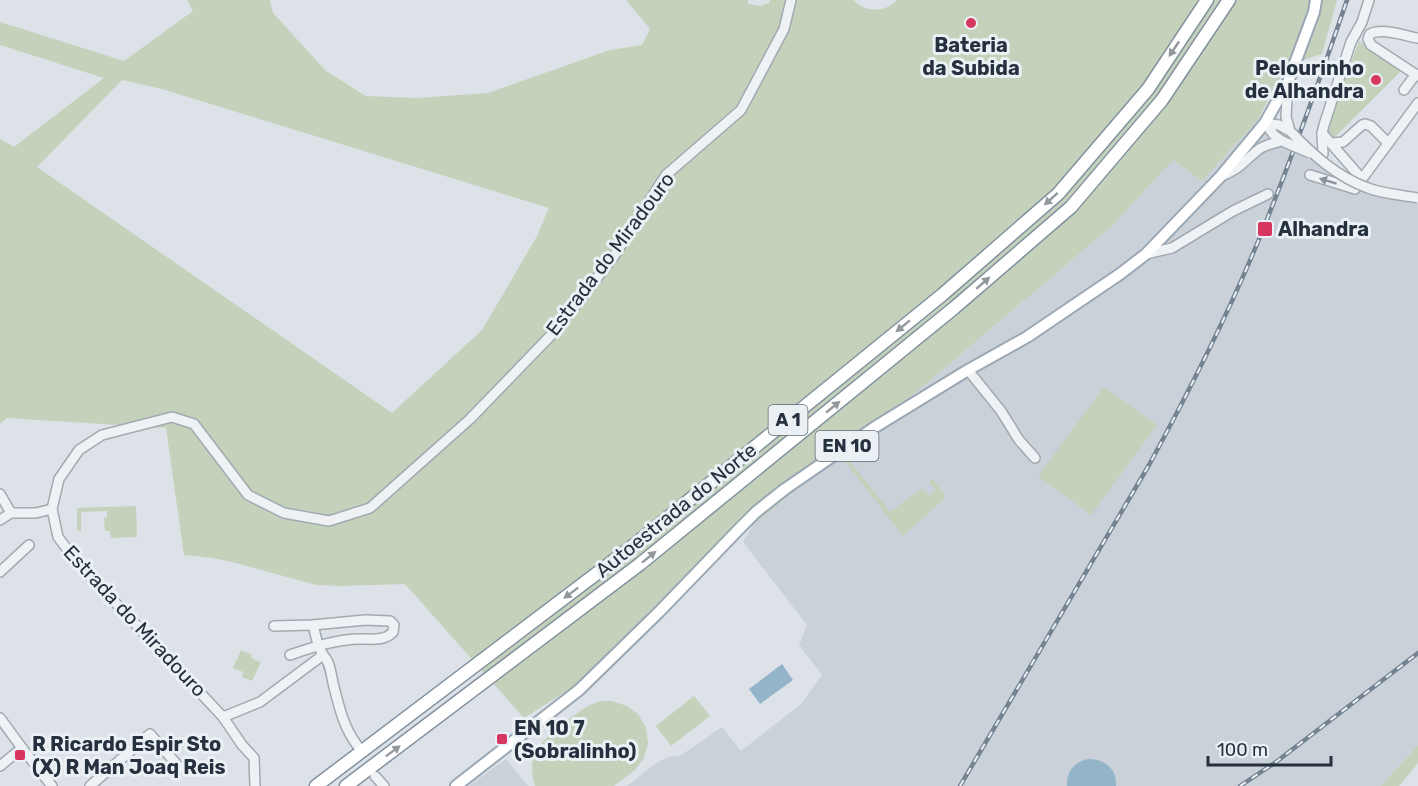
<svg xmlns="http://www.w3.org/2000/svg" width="1418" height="786" viewBox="0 0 1418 786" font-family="Rubik,sans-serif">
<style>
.built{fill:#cad1d9}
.green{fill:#c4d2bc;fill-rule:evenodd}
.water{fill:#94b4ca}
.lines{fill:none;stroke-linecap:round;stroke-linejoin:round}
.minor-casing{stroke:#a1a9b1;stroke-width:12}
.major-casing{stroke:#9aa7b4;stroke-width:14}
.highway-casing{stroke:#82919f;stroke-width:15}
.minor{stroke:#eff2f5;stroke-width:9}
.major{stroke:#fff;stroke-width:10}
.highway{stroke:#fff;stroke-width:12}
.rail-casing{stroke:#748392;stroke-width:4.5}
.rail{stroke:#ebf0f5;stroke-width:2;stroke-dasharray:7;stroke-linecap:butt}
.minor-bridge-casing{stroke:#a1a9b1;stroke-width:12;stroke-linecap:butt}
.minor-bridge{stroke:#eff2f5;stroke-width:9}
.oneway{fill:#92989e}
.oneway2{fill:#8a929a}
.poi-dot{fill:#d63761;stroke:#ebf0f5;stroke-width:2}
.labels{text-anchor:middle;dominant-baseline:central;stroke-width:6;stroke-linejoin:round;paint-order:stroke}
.shield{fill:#ebf0f5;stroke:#606a75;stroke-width:1.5}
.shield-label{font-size:18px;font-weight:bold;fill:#25313e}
.poi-label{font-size:20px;font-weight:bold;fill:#25313e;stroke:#ebf0f5;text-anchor:start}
.street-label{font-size:20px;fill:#25313e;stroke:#ebf0f5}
</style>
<rect width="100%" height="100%" fill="#dce2e7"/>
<g class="built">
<polygon points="1257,121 1306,153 1386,199 1418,204 1418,745 1381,786 627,786 655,764 668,757 680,756 722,727 741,751 801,704 822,675 799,645 807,625 743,542 754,524 908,399 1112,226 1173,160 1202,181"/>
<polygon points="506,759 528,786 469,786 474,782"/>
</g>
<g class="green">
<path d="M 187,0 L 270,0 L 273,13 L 326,71 L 366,96 L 416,98 L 488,93 L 610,50 L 642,45 L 650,29 L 626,0 L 748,0 L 748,4 L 760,6 L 769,3 L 770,0 L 853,0 C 867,13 884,13 897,0 L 1337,0 L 1322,54 L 1287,65 L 1257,121 L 1202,181 L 1173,160 L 1112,226 L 908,399 L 754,524 L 590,676 L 524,718 L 405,584 L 341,586 L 316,585 L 232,562 L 213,558 L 184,555 L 166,428 L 7,418 L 0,424 L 0,139 L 14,147 L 104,78 L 0,45 L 0,22 L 124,61 L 193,11 ZM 122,80 L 162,89 L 549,208 L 536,238 L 482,330 L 392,413 L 37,167 Z"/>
<polygon points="1359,41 1402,70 1333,139 1327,128"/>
<polygon points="1104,387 1157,425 1091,515 1038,476"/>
<polygon points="846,456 890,512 922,488 929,496 936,490 929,482 933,479 946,497 903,536 843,459"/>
<polygon points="136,506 137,537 111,538 110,531 105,531 104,518 107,517 107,511 81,512 81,532 77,530 77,508"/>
<polygon points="241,650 252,655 251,658 261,662 252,681 242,677 243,672 233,668"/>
<polygon points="694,696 710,716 671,746 656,726"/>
<path d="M 600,701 L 612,701 L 627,706 L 638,714 L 646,728 L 648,744 L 644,758 L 635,770 L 614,786 L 535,786 C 525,754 541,742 564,723 C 576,714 585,706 600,701 Z"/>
<polygon points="1418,745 1418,763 1399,786 1381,786"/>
</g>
<g class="water">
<polygon points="782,664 793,680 760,704 749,689"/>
<path d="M 1088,759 C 1105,759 1117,769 1116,786 L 1067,786 C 1066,771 1075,762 1088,759 Z"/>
</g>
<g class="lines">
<g class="minor-casing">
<g id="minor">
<path d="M 1418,38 C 1405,36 1381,27 1370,34 L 1368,39 L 1371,45 L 1418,76"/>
<polyline points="1288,82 1286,117 1290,131"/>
<polyline points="1404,90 1416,74"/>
<polyline points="1265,123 1279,125 1290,131"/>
<polyline points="1265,123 1274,135 1282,141"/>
<polyline points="1332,143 1343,142 1362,125 1365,124 1371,126 1388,143"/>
<polyline points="1323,154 1322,133 1324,125 1351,42 1362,22 1369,0"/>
<polyline points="1310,175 1355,189 1362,179 1322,133"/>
<path d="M 1221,176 C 1239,170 1244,161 1258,150 C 1264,145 1274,143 1282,141"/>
<polyline points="1362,179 1418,103"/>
<polyline points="1146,254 1172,248 1233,211 1268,194"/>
<polyline points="968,370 1001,411 1019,440 1035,458"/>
<polyline points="0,494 11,513"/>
<polyline points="0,520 11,513 36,513 52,509"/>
<polyline points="0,572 29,545"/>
<path d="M 274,626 L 313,625 L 365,620 L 390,621 L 394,625 L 393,632 C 385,641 372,639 361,639 C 337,639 313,647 290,655"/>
<path d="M 323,655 C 331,663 331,676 334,687 C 339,707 344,728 357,745"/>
<polyline points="223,717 260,702 323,655 318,645 313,625"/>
<polyline points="0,718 22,748 52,786"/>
<polyline points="0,766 22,748"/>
<polyline points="375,776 384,786"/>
<polyline points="90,786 150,734 181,769"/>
<polyline points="255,786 254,758 242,745 223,717 76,561 58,537 52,509 59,479 79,450 102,435 172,417 194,424 248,495 284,513 329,521 370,508 470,419 557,329 614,256 666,175 741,110 784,29 791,0"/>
</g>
</g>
<g class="major-casing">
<polyline id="major" points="456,786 579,690 660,611 740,528 756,512 785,489 875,427 968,370 1027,337 1120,274 1146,254 1221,176 1265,123 1288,82 1314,12 1316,0"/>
</g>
<g class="highway-casing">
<g id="highway">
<polyline points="316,786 629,549 942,295 1058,194 1148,89 1207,0"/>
<polyline points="346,786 640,564 954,308 1071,207 1162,100 1229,0"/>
</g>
</g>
<use href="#minor" class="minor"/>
<use href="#major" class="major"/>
<use href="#highway" class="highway"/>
<g class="rail-casing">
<g id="rail">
<path d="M 960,786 L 1149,465 C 1191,388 1231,309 1264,227 C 1294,152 1321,76 1347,0"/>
<polyline points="1240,786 1276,762 1418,653"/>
</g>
</g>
<use href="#rail" class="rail"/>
<g class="minor-bridge-casing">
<g id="minor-bridge">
<path d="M 1290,131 C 1312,154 1337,177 1368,188 C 1383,194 1402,195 1418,198"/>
<polyline points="1282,141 1310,153"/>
</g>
</g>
<use href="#minor-bridge" class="minor-bridge"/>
</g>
<defs><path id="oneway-solid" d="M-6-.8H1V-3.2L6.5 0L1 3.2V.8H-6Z" transform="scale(1.5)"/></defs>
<g class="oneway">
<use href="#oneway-solid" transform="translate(1174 49) rotate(124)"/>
<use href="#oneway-solid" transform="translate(1051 199) rotate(138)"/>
<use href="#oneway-solid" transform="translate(983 283) rotate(-41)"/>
<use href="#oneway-solid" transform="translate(903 326) rotate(141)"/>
<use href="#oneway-solid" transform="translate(833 407) rotate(-39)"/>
<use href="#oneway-solid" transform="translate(649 557) rotate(-39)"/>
<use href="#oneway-solid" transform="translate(571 593) rotate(143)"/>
<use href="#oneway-solid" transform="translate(393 751) rotate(-37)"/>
</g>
<use class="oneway2" href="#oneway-solid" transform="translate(1328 181) rotate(-163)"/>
<g class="poi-dot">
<circle cx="971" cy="23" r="6"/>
<circle cx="1376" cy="80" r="6"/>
<rect x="1257" y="221" width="16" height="16" rx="3"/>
<rect x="496" y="733" width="12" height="12" rx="3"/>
<rect x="14" y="749" width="12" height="12" rx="3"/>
</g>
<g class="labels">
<g class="shield">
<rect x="768.5" y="405" width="39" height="30" rx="4.5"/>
<rect x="815.5" y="431" width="63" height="30" rx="4.5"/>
</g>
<g class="shield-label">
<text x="788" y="420">A 1</text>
<text x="847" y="446">EN 10</text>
</g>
<g class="poi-label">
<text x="971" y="45" text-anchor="middle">Bateria<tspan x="971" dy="23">da Subida</tspan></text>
<text x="1364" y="68" text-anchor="end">Pelourinho<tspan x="1364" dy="23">de Alhandra</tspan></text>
<text x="1278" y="229">Alhandra</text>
<text x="514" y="728">EN 10 7<tspan x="514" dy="23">(Sobralinho)</tspan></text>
<text x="32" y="744">R Ricardo Espir Sto<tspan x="32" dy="23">(X) R Man Joaq Reis</tspan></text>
</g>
<g class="street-label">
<text transform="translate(610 254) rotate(-53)">Estrada do Miradouro</text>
<text transform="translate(676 510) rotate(-39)">Autoestrada do Norte</text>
<text transform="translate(135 621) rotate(47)">Estrada do Miradouro</text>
</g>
</g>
<path d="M1208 756v9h123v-9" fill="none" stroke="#25313e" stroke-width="3"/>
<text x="1217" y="756" font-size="18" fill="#25313e" stroke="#ebf0f5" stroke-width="4.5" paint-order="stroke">100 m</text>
</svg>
